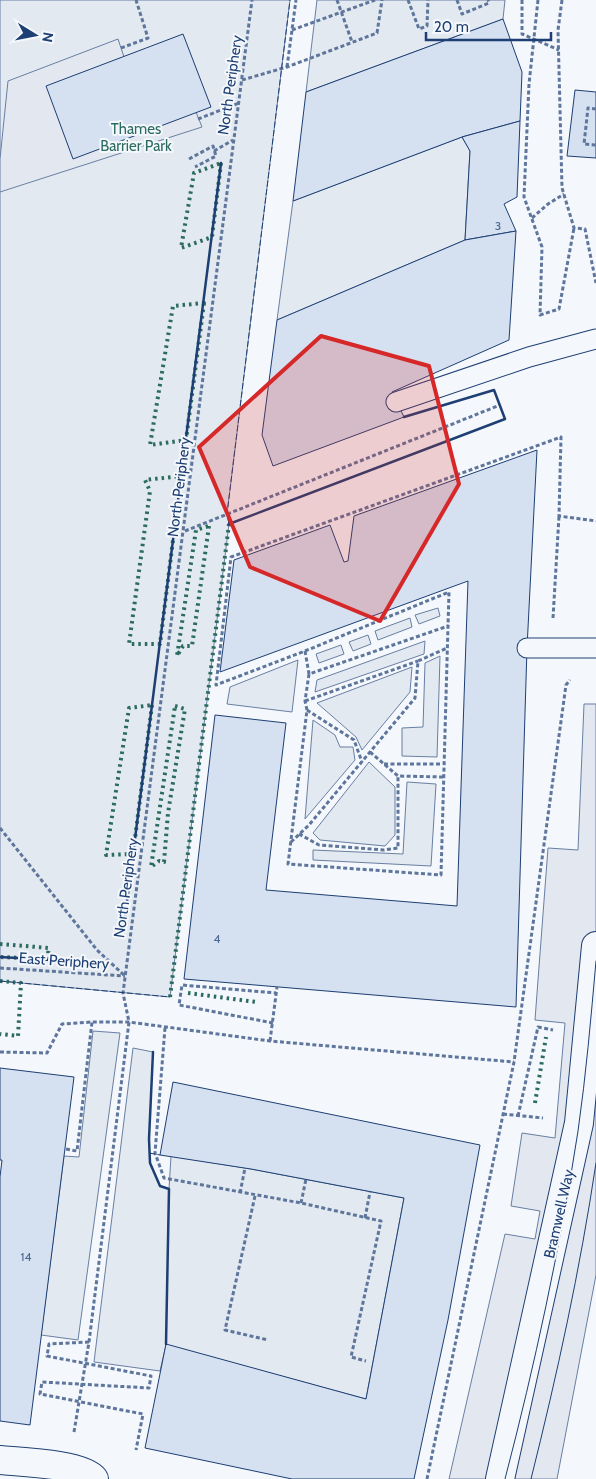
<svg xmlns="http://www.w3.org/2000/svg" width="596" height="1479" viewBox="0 0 596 1479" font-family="Cabin,sans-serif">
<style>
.green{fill:#e3e9f0;stroke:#687fa3}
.parking{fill:#e3e8f0;stroke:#687fa3}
.building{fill:#d5e0f0;stroke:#1d3f73}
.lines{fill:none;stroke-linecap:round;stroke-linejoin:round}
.service-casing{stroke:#1d3f73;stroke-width:21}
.minor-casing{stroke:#1d3f73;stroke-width:30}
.path{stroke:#5e769c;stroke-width:3;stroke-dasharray:4 2.5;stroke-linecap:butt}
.service{stroke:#f4f7fb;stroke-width:19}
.minor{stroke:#f4f7fb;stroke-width:28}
.tram{stroke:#1d3f73;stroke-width:1}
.hedge{stroke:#2c6c60;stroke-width:4;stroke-dasharray:2.5 4;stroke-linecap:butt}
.fence{stroke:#1d3f73;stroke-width:1;stroke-dasharray:6 2.5;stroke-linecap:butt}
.wall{stroke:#1d3f73;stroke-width:2.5}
.marked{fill:#d62828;fill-opacity:0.2;stroke:#d62828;stroke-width:4;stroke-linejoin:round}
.labels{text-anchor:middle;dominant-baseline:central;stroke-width:4;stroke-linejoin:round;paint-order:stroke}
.number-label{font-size:12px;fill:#4b6792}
.street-label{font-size:15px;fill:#1d3f73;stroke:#f4f7fb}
.park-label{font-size:15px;fill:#2c6c60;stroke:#f4f7fb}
</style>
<rect width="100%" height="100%" fill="#f4f7fb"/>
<g class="green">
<polygon points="0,0 290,0 227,514 229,524 170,997 0,981"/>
<polygon points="317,0 505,0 503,19 306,92"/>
<polygon points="462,137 470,151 465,240 277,320 293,201"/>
<polygon points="438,608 440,616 419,624 415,615"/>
<polygon points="410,618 412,627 378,640 375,631"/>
<polygon points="368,635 371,644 353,651 349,642"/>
<polygon points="425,641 424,654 315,692 317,680"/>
<polygon points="341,645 344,654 319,663 316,654"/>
<polygon points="440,656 437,757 402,756 402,728 423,727 425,663"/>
<polygon points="298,660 292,712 227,704 230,687"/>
<polygon points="412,667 410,692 362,750 356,737 317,703"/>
<polygon points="313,720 335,735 340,747 353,747 355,760 305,819"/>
<polygon points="369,762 395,787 395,835 385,846 320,840 313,833"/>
<polygon points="407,782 436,784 431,866 313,860 313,850 403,854"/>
<polygon points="93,1031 120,1033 78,1340 41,1335 64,1156 79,1157"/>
<polygon points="133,1048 153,1052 149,1139 150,1163 160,1186 169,1189 171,1156 251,1169 404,1198 366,1399 166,1345 160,1371 94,1362"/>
</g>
<g class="parking">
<polygon points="118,39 124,57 196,112 202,127 0,192 0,159 8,81"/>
<polygon points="584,704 596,704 596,1275 557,1479 449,1479 505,1234 535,1239 540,1211 511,1206 522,1133 555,1138 565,1023 535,1020 548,848 578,850"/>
</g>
<g class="building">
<polygon points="503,19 522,72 520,121 462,137 293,201 306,92"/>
<polygon points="183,34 211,107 73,159 46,86"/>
<polygon points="575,90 596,92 596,158 567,156"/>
<polygon points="520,121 517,197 504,204 516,231 465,240 470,151 462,137"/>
<polygon points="516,231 509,340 392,392 404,417 273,466 262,435 277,320 465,240"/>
<polygon points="537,450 527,648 516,1007 184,979 215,715 286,723 266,890 457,906 468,581 220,672 234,560 330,525 344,562 348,561 354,516"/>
<polygon points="0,1068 74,1077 30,1425 0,1421 0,1177 2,1160 0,1160"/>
<polygon points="173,1082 480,1145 448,1320 414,1479 292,1479 145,1448 166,1344 366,1399 404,1198 251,1169 160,1155"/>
</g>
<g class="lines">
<g class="service-casing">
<g id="service">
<polyline points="396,402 529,357 596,339"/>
<polyline points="527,648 596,648"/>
</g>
</g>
<g class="minor-casing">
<g id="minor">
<path d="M 0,1460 C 20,1462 83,1464 94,1479"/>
<polyline points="500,1479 579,1123 596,946"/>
</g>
</g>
<g class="path">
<polyline points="337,0 352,42"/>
<polyline points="408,0 419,29 427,26 428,0"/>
<polyline points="457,0 462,14 489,3 488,0"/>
<polyline points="522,0 522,34 559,50"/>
<polyline points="538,0 529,84 524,197 542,247 540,315 559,309 574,228"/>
<polyline points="562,0 558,30 562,188 574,228 585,229 596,283"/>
<polyline points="292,30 375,0"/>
<polyline points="121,48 148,38 136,0"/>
<polyline points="287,67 296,0"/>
<polyline points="242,80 287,67 377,33 382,0"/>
<polyline points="596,109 588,108 584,144 596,145"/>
<polyline points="198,119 239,103"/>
<polyline points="214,151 233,140"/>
<polyline points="189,159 213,146 216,156 195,167"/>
<polyline points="532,218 548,204 564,194"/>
<polyline points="185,531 500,405"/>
<polyline points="553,618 559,516"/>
<polyline points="305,651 449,592 448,626"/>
<polyline points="309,674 305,701 307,710 288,864 441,875 448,626 309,674 305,651 216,685 231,557 561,437 559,516 596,521"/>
<polyline points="305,701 418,661"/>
<polyline points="307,710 354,740 362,762"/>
<polyline points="370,752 398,776 443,777"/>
<polyline points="384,764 440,764"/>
<polyline points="0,828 97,950 125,976"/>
<polyline points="299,834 319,845 384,850 398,848 398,776"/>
<polyline points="291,842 309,825 415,698 418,661 447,648"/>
<polyline points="0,968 125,976"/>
<polyline points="273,1023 179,1005 182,985 276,993"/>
<polyline points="165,1028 155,1153 164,1178 301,1203 381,1221 351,1357 366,1361"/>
<polyline points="270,1041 277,987"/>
<polyline points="0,1052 47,1053 62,1024 92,1022 129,1022 270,1041 514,1062"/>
<polyline points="503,1114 543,1118"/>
<polyline points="518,1116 538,1027 553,1030"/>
<polyline points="66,1149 77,1151 92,1022"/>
<polyline points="240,1193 245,1168"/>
<polyline points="255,1196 225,1330 268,1340"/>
<polyline points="301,1203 306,1179"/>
<polyline points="365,1218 370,1192"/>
<polyline points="89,1342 49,1344 47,1356 151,1376 149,1388 42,1382 40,1394 143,1414 136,1450"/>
<polyline points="74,1432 89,1342 129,1022 123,993 252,0"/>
<polyline points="427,1479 514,1062 566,685 570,680"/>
</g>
<use href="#service" class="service"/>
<use href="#minor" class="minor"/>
<g class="tram">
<path d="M 505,1479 C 535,1364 560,1248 578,1131 C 586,1075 591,1018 596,961"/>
<path d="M 531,1479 C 557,1375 580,1270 596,1163"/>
</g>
<g class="hedge">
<polygon points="221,163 212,237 181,248 194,173"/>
<polygon points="204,303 186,440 150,445 173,306"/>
<polygon points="181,476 160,644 129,644 150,491 145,480"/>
<polygon points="209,526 192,646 183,646 177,656 196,530"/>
<polygon points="152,705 133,854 106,855 129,708"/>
<polygon points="175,706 185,709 168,813 164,862 159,861 151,867"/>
<polyline points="0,944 49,948 47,959 0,957"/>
<polyline points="0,981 21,983 18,1036 0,1034"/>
<polyline points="188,993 256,1002"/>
<polyline points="170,997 229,524"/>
<polyline points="535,1103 546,1037"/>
</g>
<g class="fence">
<polyline points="229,524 227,514 290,0"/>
<polyline points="0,981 170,997"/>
<polyline points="149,1153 160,1155"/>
</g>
<g class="wall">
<polyline points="229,524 505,419 494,390 404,417"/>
<polyline points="124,925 221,163"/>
<polyline points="0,957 69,961"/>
<polyline points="153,1052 149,1139 150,1163 160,1186 169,1189 166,1344"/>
</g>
</g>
<path class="marked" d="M 321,336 L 429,366 L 459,484 L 380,621 L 250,567 L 199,447 Z"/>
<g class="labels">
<g class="number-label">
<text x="498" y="225">3</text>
<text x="217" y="938">4</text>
<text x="26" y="1256">14</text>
</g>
<g class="street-label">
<text transform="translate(230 85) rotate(-82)">North Periphery</text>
<text transform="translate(179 487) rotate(-83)">North Periphery</text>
<text transform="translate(126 888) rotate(-82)">North Periphery</text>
<text transform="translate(64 961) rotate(4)">East Periphery</text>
<text transform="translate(559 1214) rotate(-77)">Bramwell Way</text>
</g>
<g class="park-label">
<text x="136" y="129">Thames<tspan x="136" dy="17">Barrier Park</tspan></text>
</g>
</g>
<g transform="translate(35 35) rotate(100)" stroke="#f4f7fb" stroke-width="4" paint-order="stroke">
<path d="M0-4L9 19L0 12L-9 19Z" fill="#1d3f73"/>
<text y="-8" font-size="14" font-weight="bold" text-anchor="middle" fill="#1d3f73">N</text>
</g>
<path d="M426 32v8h125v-8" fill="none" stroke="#1d3f73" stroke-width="2.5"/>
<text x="434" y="32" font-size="15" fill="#1d3f73" stroke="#f4f7fb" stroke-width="4" paint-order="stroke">20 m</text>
</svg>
